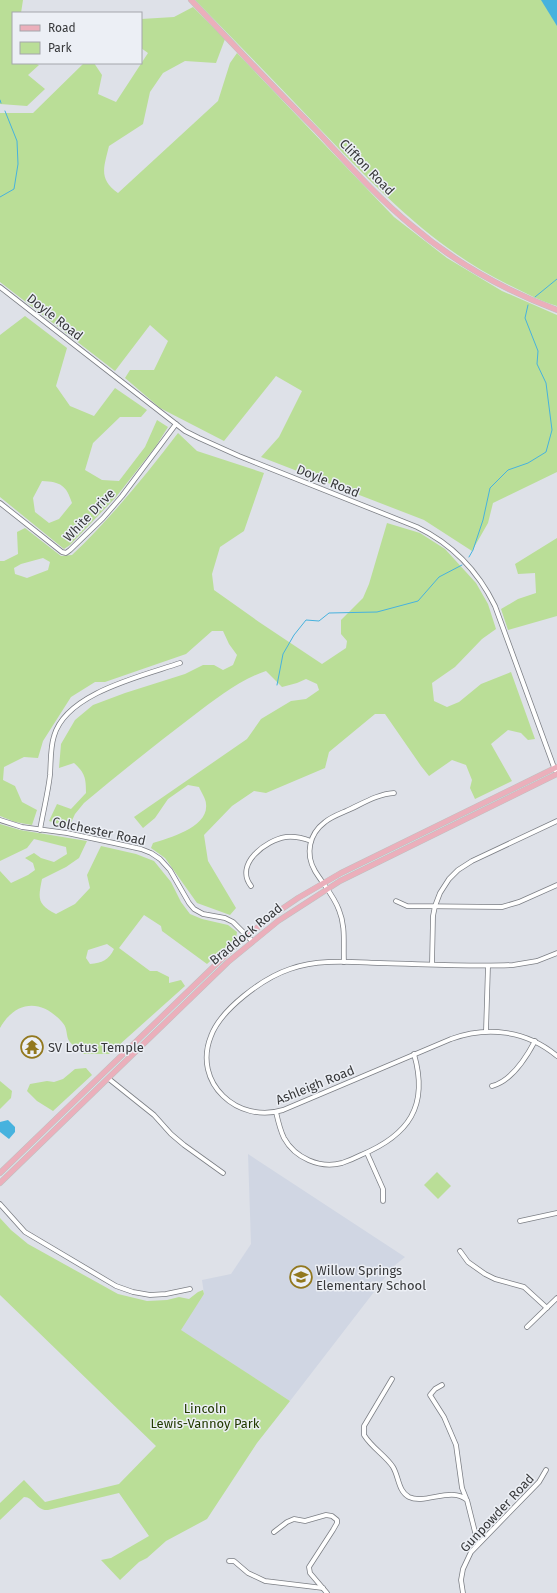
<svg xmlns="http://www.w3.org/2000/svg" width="557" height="1593" viewBox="0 0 557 1593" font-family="'Fira Sans',sans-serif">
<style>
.built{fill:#d0d6e3}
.green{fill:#bade97;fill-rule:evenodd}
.water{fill:#47b2de}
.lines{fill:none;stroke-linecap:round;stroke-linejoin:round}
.stream{stroke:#47b2de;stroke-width:1}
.minor-casing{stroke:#7c7f85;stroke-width:5.5}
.major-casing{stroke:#bfc0c0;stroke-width:6}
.minor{stroke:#fff;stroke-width:4}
.major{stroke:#ebafbb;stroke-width:5}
.labels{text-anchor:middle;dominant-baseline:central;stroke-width:3;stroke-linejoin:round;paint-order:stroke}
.street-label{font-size:13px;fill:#38393b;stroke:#eceff5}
.poi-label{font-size:13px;fill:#38393b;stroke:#eceff5;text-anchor:start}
.park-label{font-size:13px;fill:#233b00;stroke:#eceff5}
</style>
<rect width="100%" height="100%" fill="#dee1e8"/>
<polygon class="built" points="248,1154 405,1257 394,1266 290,1401 180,1330 204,1294 202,1280 231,1274 251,1244"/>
<g class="green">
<polygon points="0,0 23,0 21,13 13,13 13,63 34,63 39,65 28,75 45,89 27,106 0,104"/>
<path d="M 195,0 L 557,0 L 557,306 C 540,301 524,292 507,284 C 429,245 377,188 317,126 C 277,84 236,42 195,0 Z"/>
<path d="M 193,7 L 225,39 L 216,63 L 185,61 L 163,73 L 150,92 L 143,124 L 109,146 C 104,167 98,179 118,193 L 218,101 L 230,63 L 237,53 L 394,217 L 447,258 L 502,291 L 557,315 L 557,472 L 493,503 L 488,523 L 472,551 L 424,520 L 261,457 L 279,437 L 302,391 L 276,376 L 224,441 L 160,408 L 125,378 L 130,370 L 154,370 L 168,341 L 150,325 L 115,371 L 0,282 L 0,113 L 33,113 L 84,63 L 94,63 L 102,75 L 98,94 L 116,102 L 148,53 L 141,48 L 141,19 L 174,17 Z"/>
<path d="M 25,316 L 67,348 L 56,386 L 70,406 L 94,416 L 115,388 L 147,410 L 141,417 L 120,417 L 93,443 L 85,470 L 102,480 L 119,481 L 145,447 L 157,420 L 168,427 L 156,446 L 116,497 L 70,545 L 64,549 L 0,497 L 0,335 ZM 42,481 C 61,482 66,485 72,503 L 59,519 L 49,523 L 35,512 L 33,498 Z"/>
<path d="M 178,433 L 197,451 L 264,473 L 244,531 L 220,547 L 212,574 L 214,590 L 259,622 L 322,664 L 346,648 L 347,641 L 341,634 L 341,620 L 363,598 L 369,584 L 387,523 L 420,533 L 445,549 L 476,583 L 488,604 L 496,629 L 482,639 L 455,667 L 432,683 L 434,701 L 447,707 L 459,702 L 481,684 L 511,672 L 535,739 L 528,740 L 521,733 L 508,730 L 491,744 L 512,781 L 475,799 L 470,788 L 472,780 L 466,765 L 452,760 L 429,776 L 421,766 L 385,714 L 375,714 L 329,752 L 325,768 L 266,793 L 254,791 L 232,806 L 204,835 L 208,861 L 236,908 L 230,915 L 197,903 L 165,858 L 151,848 L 153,843 C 169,838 209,827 206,804 C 206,799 201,792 199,787 L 188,785 L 168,799 L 155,818 L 143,828 L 134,817 L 247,739 L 261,719 L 291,701 L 306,699 L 319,690 L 317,684 L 306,679 L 297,683 L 282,687 L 266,671 C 239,680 216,699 193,716 C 156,744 120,773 84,803 L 75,814 L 69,827 L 49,821 L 57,804 L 71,809 L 86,793 C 86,778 85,773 74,763 L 59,768 L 61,744 L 75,720 L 93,705 L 125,693 L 185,674 L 203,665 L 214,665 L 223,670 L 233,665 L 237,655 L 229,644 L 223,631 L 212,631 L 186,654 L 105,682 L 95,682 L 71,697 L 43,741 L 38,758 L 24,757 L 4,767 L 3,780 L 15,786 L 22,802 L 37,810 L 32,825 L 15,822 L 0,816 L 0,561 L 4,561 L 18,554 L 17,532 L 25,528 L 61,556 L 72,555 C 111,518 145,476 178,433 ZM 43,558 L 50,562 L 48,570 L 27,578 L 15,574 L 14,568 L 21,564 Z"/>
<polygon points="557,538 557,616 508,630 501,609 518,599 536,593 535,573 518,574 515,564"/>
<path d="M 0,824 L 20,830 L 87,841 L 79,858 L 66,867 L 42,879 C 38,899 37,904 56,914 L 75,904 L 90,888 L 87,875 L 101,846 L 136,854 L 154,861 L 171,882 L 181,902 L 190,914 L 202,919 L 228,925 L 237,932 L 236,938 L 207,964 L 162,931 L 161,926 L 144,915 L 119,948 L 150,971 L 157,971 L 169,977 L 169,983 L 181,980 L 185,986 L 109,1054 L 84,1054 C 79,1050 71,1045 68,1039 C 66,1032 67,1027 62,1022 C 41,998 15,1001 0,1028 L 0,871 L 11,883 L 28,875 L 35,870 L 33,863 L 25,858 L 34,853 L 41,858 L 54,862 L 67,854 L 66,847 L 34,839 L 27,848 L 0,861 ZM 107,944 L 114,949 C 109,960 102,963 90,964 L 86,958 L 88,950 Z"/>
<polygon points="86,1068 92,1075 53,1111 37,1101 27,1091 30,1084 47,1081 54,1082 63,1079 75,1069"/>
<polygon points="0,1081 12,1091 11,1098 0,1109"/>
<polygon points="437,1172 451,1186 438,1199 424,1185"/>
<path d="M 0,1218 L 11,1230 L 28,1244 L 118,1294 L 147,1301 L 167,1300 L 179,1297 L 189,1299 L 198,1292 L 203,1290 L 204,1294 L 181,1330 L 290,1401 L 257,1443 L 207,1519 L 166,1541 L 147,1558 L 139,1562 L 120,1580 L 101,1560 L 111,1558 L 149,1536 L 119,1493 L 48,1510 C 36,1511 34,1497 24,1497 L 0,1520 L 0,1503 L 24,1480 L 45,1502 L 119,1484 L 156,1446 L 0,1295 Z"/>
</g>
<g class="water">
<polygon points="541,0 557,0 557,26"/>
<polygon points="8,1120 15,1127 15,1132 9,1139 0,1132 0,1122"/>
</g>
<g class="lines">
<g class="stream">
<polyline points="0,100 1,103"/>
<polyline points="0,197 14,189 18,164 17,141 5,111"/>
<polyline points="535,297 557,279"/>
<polyline points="469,557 473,550 483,520 490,488 508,470 528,463 546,452 552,430 546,383 537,364 538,351 525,318 528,305"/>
<polyline points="277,685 283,654 294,635 306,620 319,621 329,613 377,612 418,601 439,577 462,565"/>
</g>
<g class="minor-casing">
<g id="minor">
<path d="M 0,287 L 185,431 L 199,438 L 239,456 L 417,527 C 452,544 478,571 495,606 L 555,770"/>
<polyline points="0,503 62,552 66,553 70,550 103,518 122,496 176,424"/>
<polyline points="0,820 22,827 67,833 114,843 141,849 151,853 160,859 170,870 189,903 194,909 203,914 225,918 233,922 252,941"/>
<path d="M 40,830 C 43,812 48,793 50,775 C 51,762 50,749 54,736 C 66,693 142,676 180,663"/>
<path d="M 251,886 C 234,864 266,840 286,837 C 295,836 303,838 311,841"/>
<polyline points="396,901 407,906 502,907 519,902 557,885"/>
<path d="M 557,953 L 537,961 L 513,965 C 469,967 424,964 380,963 C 349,962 319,959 290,969 C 263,978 221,1009 211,1036 C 192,1083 238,1124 283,1110 L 451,1039 C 487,1026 526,1030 557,1056"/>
<path d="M 344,962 C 343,944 346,927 339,910 C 334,896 323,884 315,871 C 305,854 309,834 325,822 C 331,817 339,814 346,811 C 362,804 377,794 394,793"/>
<polyline points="432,964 433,916 435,906 440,893 449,879 458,870 472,861 557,821"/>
<polyline points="486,1031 488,966"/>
<polyline points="109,1079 154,1115 171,1134 184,1145 223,1173"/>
<path d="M 492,1086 C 512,1081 526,1058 535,1041"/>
<path d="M 276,1112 C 278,1121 280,1130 284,1138 C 295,1158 320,1169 342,1163 C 348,1161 355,1158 361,1155 C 409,1135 429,1106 414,1054"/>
<polyline points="367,1153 383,1189 383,1201"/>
<polyline points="0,1204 25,1232 116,1286 133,1292 150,1295 166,1294 190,1289"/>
<polyline points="520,1221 557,1213"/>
<polyline points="460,1251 468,1262 485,1274 495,1279 524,1287 547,1308"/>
<polyline points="527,1327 557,1298"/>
<path d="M 392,1379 L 364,1426 L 364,1435 C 372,1448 386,1456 393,1467 C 399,1477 398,1491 409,1497 C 425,1505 451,1486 467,1500 L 478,1544"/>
<polyline points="442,1385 435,1389 430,1395 444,1417 456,1445 462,1488 466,1498"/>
<polyline points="274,1532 287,1522 294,1519 305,1521 326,1515 332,1516 337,1520 337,1523 333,1530 309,1567 310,1573 327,1593"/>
<polyline points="229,1561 234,1561 248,1573 265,1581 323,1588"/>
<polyline points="463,1593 461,1580 463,1569 471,1552 539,1482 546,1470"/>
</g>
</g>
<g class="major-casing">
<g id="major">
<path d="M 191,0 C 233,44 274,88 317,131 C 347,163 377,197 411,225 C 454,262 504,290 557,310"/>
<polyline points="0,1173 237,944 273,915 298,898 341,873 557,767"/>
<polyline points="0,1183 228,962 278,921 340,881 557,774"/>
</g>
</g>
<use href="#minor" class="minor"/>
<use href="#major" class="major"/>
</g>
<defs>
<g id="temple-ring" transform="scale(1.15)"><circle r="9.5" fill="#eceff5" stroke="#92781e" stroke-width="1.5"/><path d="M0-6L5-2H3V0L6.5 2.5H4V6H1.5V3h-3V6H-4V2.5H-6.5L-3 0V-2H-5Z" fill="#92781e"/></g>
<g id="school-ring" transform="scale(1.15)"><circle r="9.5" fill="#eceff5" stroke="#92781e" stroke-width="1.5"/><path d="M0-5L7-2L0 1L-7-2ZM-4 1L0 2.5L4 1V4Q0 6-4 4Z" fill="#92781e"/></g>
</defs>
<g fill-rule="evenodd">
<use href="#temple-ring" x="32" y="1047"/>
<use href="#school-ring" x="301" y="1277"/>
</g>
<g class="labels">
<g class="street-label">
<text transform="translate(367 167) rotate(46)">Clifton Road</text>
<text transform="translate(55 317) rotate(38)">Doyle Road</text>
<text transform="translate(328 481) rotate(22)">Doyle Road</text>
<text transform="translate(89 515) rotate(-46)">White Drive</text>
<text transform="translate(99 831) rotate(12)">Colchester Road</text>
<text transform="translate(246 934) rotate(-39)">Braddock Road</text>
<text transform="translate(315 1085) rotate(-22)">Ashleigh Road</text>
<text transform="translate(497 1513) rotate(-47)">Gunpowder Road</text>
</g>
<g class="poi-label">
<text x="48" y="1047">SV Lotus Temple</text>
<text x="316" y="1270">Willow Springs<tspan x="316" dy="15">Elementary School</tspan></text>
</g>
<g class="park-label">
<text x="205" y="1408">Lincoln<tspan x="205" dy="15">Lewis-Vannoy Park</tspan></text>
</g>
</g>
<rect x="12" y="12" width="130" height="52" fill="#eceff5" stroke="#a4a6ab"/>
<rect x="20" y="25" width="20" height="6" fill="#ebafbb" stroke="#a4a6ab"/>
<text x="48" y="32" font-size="12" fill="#38393b">Road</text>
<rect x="20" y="42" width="20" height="12" fill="#bade97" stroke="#a4a6ab"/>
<text x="48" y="52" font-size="12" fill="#38393b">Park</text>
</svg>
